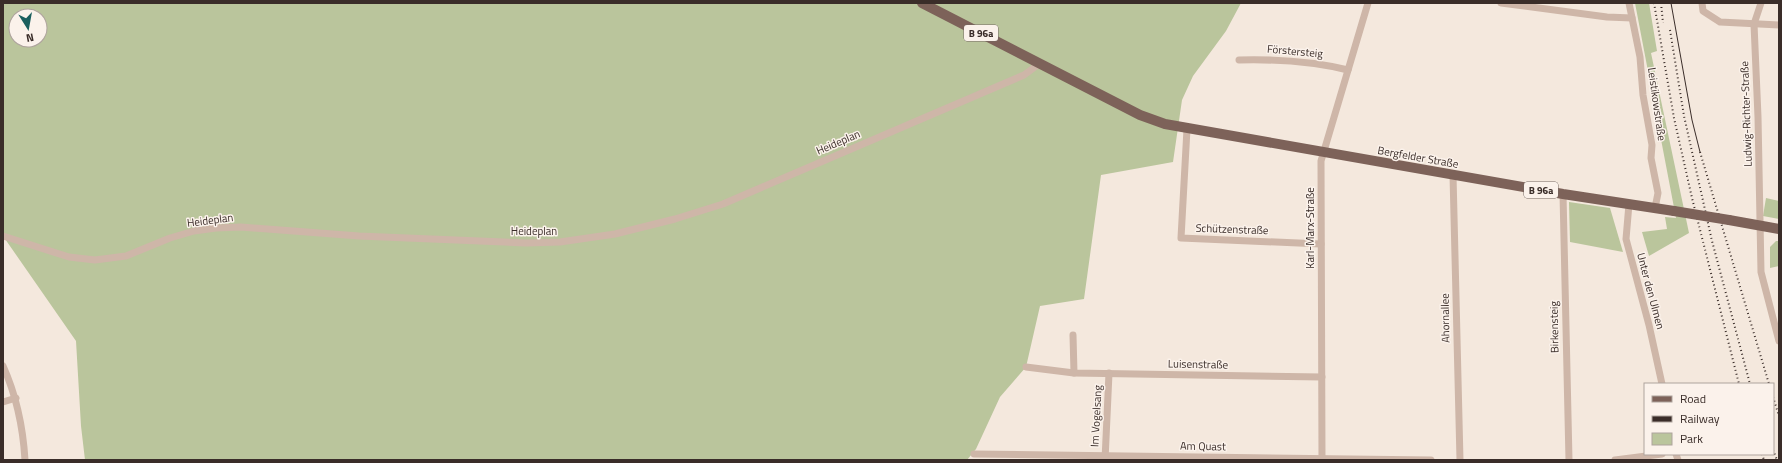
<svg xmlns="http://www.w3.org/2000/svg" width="1782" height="463" viewBox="0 0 1782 463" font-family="'Titillium Web',sans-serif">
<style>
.green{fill:#bac59c;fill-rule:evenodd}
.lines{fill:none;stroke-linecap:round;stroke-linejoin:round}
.minor{stroke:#ceb6a8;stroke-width:7}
.primary{stroke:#7d6259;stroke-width:10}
.tram{stroke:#3a2d29;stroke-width:1}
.rail{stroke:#3a2d29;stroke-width:2;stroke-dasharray:1 3;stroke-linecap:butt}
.primary-bridge{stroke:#7d6259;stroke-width:10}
.labels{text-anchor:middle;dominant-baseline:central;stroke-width:3;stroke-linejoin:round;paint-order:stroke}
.shield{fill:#fbf2eb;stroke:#746863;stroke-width:1}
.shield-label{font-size:10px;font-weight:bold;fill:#3a2d29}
.street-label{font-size:11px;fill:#3a2d29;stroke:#fbf2eb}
</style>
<rect width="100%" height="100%" fill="#f4e8dd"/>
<g class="green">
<path d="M 3,3 L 1241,3 L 1226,31 L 1193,76 L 1182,100 L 1173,162 L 1101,175 L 1084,299 L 1040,306 L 1026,367 L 1000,397 L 976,449 L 967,460 L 85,460 L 81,426 L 76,341 L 3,236 ZM 16,16 L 40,16 L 40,40 L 16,40 Z"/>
<polygon points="1635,3 1649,3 1657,51 1651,53 1689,233 1649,256 1642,232 1667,229 1665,217 1676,218"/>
<polygon points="1766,198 1779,201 1779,219 1763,216"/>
<polygon points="1569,202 1610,208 1623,252 1570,242"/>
<polygon points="1776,241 1779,241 1779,266 1770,268 1770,247"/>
</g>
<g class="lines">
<g class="minor">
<polyline points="1501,3 1607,17 1632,18"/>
<polyline points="1629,3 1640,57 1643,95 1652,145 1651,158 1658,193 1655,208"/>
<polyline points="1702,3 1703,11 1720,22 1779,25"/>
<polyline points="1761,3 1754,24 1758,117 1761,272 1779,341"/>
<path d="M 1239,60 C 1277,59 1311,61 1348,70"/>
<polyline points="1187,129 1181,238 1321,244"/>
<polyline points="1453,175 1460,460"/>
<polyline points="1563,194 1569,460"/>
<polyline points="1629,204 1626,239 1649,325 1662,384"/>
<polyline points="3,236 69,257 95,260 126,256 170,238 194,231 216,228 241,227 359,236 526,243 560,242 615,234 675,219 723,204 1024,75 1039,64"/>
<polyline points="1073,335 1074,373"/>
<path d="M 3,366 C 17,397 23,427 25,460"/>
<polyline points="1026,367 1074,373 1322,377"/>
<polyline points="3,402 16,398"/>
<polyline points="974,454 1431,460"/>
<polyline points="1676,454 1678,460"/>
<polyline points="1105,460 1109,373"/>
<polyline points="1322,460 1321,161 1368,3"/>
<polyline points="1615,460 1662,454"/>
</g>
<g class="primary">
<polyline points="922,3 1140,115 1165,124 1563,194 1674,211"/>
<polyline points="1729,220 1779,229"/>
</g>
<polyline class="tram" points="1671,3 1692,120 1700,152"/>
<g class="rail">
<polyline points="1654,3 1674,118 1692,198 1739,384"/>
<polyline points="1661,3 1663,23"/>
<polyline points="1670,30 1684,116 1712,241 1750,384"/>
<polyline points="1700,152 1769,384"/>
<polyline points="1773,397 1779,416"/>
<polyline points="1773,450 1777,460"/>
<polyline points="1762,454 1764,460"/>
</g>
<polyline class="primary-bridge" points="1674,211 1729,220"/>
</g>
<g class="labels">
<g class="shield">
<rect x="964" y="25" width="34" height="16" rx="3"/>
<rect x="1524" y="182" width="34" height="16" rx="3"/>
</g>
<g class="shield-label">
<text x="981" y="33">B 96a</text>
<text x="1541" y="190">B 96a</text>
</g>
<g class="street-label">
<text transform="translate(1295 51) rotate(5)">Förstersteig</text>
<text transform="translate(1657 104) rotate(82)">Leistikowstraße</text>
<text transform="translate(1746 114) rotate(-92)">Ludwig-Richter-Straße</text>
<text transform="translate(838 142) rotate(-23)">Heideplan</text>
<text transform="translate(1418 157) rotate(10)">Bergfelder Straße</text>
<text transform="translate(210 220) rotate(-7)">Heideplan</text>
<text transform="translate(1310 228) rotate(-90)">Karl-Marx-Straße</text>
<text transform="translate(1232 229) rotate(2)">Schützenstraße</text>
<text x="534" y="231">Heideplan</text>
<text transform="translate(1651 291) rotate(75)">Unter den Ulmen</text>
<text transform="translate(1445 318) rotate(-91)">Ahornallee</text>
<text transform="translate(1554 327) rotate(-91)">Birkensteig</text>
<text transform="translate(1198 364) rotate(1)">Luisenstraße</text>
<text transform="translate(1096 416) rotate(-87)">Im Vogelsang</text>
<text transform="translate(1203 446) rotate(1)">Am Quast</text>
</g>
</g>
<rect width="1782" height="463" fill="none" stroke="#3a2d29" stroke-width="8"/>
<rect x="1644" y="383" width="130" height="72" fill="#fbf2eb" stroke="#aea39d"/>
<rect x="1652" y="396" width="20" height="6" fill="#7d6259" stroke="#aea39d"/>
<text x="1680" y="403" font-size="12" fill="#3a2d29">Road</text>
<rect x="1652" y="416" width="20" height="6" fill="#3a2d29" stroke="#aea39d"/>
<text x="1680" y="423" font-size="12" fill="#3a2d29">Railway</text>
<rect x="1652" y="433" width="20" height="12" fill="#bac59c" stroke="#aea39d"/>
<text x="1680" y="443" font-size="12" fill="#3a2d29">Park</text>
<g transform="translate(28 28) rotate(169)"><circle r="19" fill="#fbf2eb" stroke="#aea39d"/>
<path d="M0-3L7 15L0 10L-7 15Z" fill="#1b5f5e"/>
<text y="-6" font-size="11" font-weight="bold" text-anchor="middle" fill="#3a2d29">N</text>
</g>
</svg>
